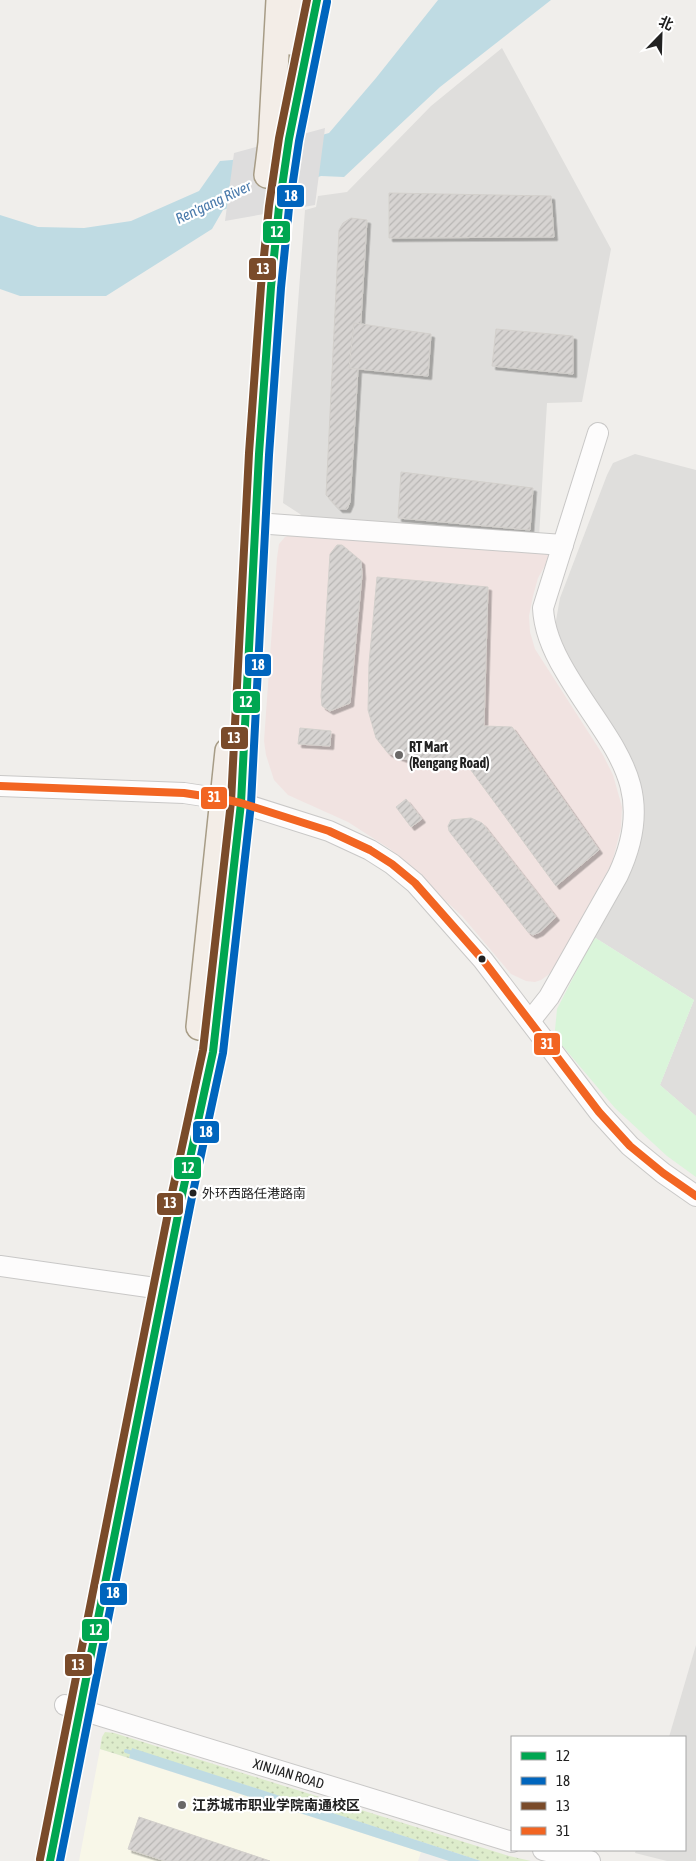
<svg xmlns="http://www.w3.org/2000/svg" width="696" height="1861" viewBox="0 0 696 1861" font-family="'Asap Condensed','Noto Sans SC',sans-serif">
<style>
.residential{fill:#dfdedc}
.commercial{fill:#f1e3e1}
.education{fill:#f8f7e8}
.grass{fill:url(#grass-dots)}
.park{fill:#daf5da}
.water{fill:#bfdbe3}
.pier{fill:#dedddd}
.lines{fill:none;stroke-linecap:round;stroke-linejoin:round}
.stream{stroke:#bfdbe3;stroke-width:4}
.building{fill:url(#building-hatch);stroke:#d3d0cc;filter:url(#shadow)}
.minor-casing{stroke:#c9c8c7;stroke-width:22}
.major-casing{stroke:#a79c86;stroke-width:28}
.minor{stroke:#fdfcfc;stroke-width:20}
.major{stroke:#f3ede7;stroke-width:25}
.bus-1-casing{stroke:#fff;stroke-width:11}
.bus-2-casing{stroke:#fff;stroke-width:11}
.bus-3-casing{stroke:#fff;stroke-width:11}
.bus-4-casing{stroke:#fff;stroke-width:11}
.bus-1{stroke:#00a651;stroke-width:8}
.bus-2{stroke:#0065bd;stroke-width:8}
.bus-3{stroke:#7a4b2a;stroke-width:8}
.bus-4{stroke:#f26522;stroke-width:8}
.poi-dot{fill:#6a6968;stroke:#fff;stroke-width:2}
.bus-dot{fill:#222;stroke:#fff;stroke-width:2}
.labels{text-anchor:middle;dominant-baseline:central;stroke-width:4.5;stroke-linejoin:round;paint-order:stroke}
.bus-label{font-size:13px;fill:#222;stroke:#fff;text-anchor:start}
.poi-label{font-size:14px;font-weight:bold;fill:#222;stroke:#fff;text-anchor:start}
.street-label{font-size:14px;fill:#222;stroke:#fff}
.water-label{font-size:15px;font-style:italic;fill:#4a7aab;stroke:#fff}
.line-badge{stroke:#fff;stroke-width:2}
.badge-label{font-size:14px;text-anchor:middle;font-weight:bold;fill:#fff}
</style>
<defs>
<pattern id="grass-dots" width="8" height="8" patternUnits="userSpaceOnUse" patternTransform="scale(1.25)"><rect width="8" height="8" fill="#ddeccb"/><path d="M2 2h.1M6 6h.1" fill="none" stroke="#bdcaae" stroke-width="1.8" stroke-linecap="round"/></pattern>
<pattern id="building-hatch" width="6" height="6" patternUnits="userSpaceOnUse" patternTransform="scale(1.25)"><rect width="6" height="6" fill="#d7d4d2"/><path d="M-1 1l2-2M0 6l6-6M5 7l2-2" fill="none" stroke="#b8b6b4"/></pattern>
<filter id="shadow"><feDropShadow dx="3.5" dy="3.5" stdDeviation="0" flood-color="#0004"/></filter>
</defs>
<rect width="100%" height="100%" fill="#f0eeeb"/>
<g class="residential">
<polygon points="502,48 611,249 582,402 547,403 539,537 306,521 300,514 283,503 305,210 316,207 318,196 347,192 431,106"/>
<polygon points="635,454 696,470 696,1116 660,1085 694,1000 594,937 640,818 564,658 555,626 560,598 607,475 613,463"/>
<polygon points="696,1645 696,1861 667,1861 635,1853 636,1850 685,1850 685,1737 669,1737"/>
</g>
<polygon class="commercial" points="297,532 552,553 538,578 533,596 529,616 530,632 535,649 603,755 613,775 622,807 621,828 612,863 555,967 548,975 541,980 535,982 526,981 511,974 462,916 390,849 348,822 288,795 274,780 266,755 264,741 277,558 279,544 285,537"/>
<polygon class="education" points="100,1749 421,1852 418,1861 79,1861"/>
<polygon class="grass" points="105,1732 114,1733 509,1856 531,1861 481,1861 133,1749 129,1758 100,1749 102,1737"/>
<polygon class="park" points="594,937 694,1000 660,1085 696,1116 696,1177 667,1156 615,1108 561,1044 555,1030 557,1009"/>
<g class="water">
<polygon points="438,0 551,0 440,87 344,177 321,176 223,210 212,229 106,296 20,296 0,289 0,215 38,227 84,228 131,221 199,191 220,161 232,160 329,133 376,78"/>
<polygon points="132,1748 481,1861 449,1861 129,1758"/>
</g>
<polygon class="pier" points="325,128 315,205 225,221 234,153"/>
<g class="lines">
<polyline class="stream" points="126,1751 136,1754"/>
</g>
<g class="building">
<polygon points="389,193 551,196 554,237 389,238"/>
<polygon points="351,218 367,220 350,502 347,509 339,509 326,495 339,230 343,223"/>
<polygon points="354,323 431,334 428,376 349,368"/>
<polygon points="496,329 573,336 573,374 492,366"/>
<polygon points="401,472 533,488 530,530 398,518"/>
<polygon points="337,545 342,545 361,561 362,575 350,703 330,711 322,706 321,696 330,554"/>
<polygon points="377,577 488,587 484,726 512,727 599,850 556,886 465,762 429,763 404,759 388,753 376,738 368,710 369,663"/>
<polygon points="300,728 331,731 330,746 298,744"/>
<polygon points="406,799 422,819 411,827 396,807"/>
<polygon points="471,818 482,823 556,917 540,932 533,935 528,932 449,831 448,826 451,820"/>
<polygon points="139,1817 270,1861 166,1861 128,1849"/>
</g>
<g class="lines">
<g class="minor-casing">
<g id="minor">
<polyline points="256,523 563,545"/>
<polyline points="0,786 184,793 223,799 241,803 329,831 370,850 392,864 415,883 483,960 599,1112 630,1146 663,1173 696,1196"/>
<path d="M 530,1021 L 549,997 L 618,875 C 661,784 608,745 565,671 C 553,651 544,631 543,608 L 598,433"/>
<polyline points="0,1266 148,1287"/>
<path id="s1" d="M 65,1705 L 512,1842"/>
<polyline points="543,1850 590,1861"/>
</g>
</g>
<g class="major-casing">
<g id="major">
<polyline points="290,42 296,0"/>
<polyline points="267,175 271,143 279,0"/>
<polyline points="199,1027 228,751"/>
<polyline points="50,1861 182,1195 213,1052 241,803 259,454 271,287 279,207 289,139 317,0"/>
</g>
</g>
<use href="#minor" class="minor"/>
<use href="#major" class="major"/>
<g class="bus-1-casing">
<polyline id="bus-1" points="50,1861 182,1195 213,1052 241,803 259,454 271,287 279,207 289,139 317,0"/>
</g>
<g class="bus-2-casing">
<polyline id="bus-2" points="60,1861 192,1197 223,1053 251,804 269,455 281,288 289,208 299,141 327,2"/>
</g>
<g class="bus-3-casing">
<polyline id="bus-3" points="40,1859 172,1193 203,1050 231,802 249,453 261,286 269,206 279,138 307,0"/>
</g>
<g class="bus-4-casing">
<polyline id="bus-4" points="0,786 184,793 223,799 241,803 329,831 370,850 392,864 415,883 483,960 599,1112 630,1146 663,1173 696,1196"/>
</g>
<use href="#bus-1" class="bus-1"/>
<use href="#bus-2" class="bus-2"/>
<use href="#bus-3" class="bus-3"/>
<use href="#bus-4" class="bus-4"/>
</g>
<g class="poi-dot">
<circle cx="399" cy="755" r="5"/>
<circle cx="182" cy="1805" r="5"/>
</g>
<g class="bus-dot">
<circle cx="482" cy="959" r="4.5"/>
<circle cx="193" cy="1193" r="4.5"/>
</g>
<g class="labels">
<g class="bus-label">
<text x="202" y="1193">外环西路任港路南</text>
</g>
<g class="poi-label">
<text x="409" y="747">RT Mart<tspan x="409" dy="16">(Rengang Road)</tspan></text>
<text x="192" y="1805">江苏城市职业学院南通校区</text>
</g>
<g class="street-label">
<text stroke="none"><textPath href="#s1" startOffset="234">XINJIAN ROAD</textPath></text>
</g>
<g class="water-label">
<text transform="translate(213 202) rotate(-25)">Ren'gang River</text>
</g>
</g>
<g class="line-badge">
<rect x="276" y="184" width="29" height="24" rx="5" fill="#0065bd"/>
<rect x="262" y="220" width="29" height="24" rx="5" fill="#00a651"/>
<rect x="248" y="257" width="29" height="24" rx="5" fill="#7a4b2a"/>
<rect x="244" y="653" width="28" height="24" rx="5" fill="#0065bd"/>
<rect x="232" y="690" width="29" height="24" rx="5" fill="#00a651"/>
<rect x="220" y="726" width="29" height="24" rx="5" fill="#7a4b2a"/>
<rect x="200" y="786" width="28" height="24" rx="5" fill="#f26522"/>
<rect x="533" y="1032" width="28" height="24" rx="5" fill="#f26522"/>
<rect x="192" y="1120" width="28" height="24" rx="5" fill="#0065bd"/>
<rect x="173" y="1156" width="29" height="24" rx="5" fill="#00a651"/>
<rect x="156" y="1192" width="28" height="24" rx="5" fill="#7a4b2a"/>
<rect x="99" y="1582" width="29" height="24" rx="5" fill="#0065bd"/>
<rect x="81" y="1618" width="29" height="24" rx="5" fill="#00a651"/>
<rect x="64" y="1653" width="29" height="24" rx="5" fill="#7a4b2a"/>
</g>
<g class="badge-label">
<text x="291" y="201">18</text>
<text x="277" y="237">12</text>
<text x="263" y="274">13</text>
<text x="258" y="670">18</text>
<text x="246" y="707">12</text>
<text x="234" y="743">13</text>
<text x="214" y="802">31</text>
<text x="547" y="1049">31</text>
<text x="206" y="1137">18</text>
<text x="188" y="1173">12</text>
<text x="170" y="1208">13</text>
<text x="113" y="1598">18</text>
<text x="96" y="1635">12</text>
<text x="78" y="1670">13</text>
</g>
<rect x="511" y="1736" width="175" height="115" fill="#ffffff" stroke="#a7a7a7"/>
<rect x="521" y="1752" width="25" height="8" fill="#00a651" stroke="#a7a7a7"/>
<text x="556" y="1761" font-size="15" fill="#222222">12</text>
<rect x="521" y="1777" width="25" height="8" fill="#0065bd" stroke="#a7a7a7"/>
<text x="556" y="1786" font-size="15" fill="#222222">18</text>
<rect x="521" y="1802" width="25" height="8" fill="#7a4b2a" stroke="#a7a7a7"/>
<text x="556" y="1811" font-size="15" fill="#222222">13</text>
<rect x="521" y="1827" width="25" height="8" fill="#f26522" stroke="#a7a7a7"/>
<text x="556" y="1836" font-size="15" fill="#222222">31</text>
<g transform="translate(661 35) rotate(23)" stroke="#ffffff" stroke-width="4" paint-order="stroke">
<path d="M0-4L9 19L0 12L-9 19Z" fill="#222222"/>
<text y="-8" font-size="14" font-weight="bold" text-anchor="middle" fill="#222222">北</text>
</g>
</svg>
